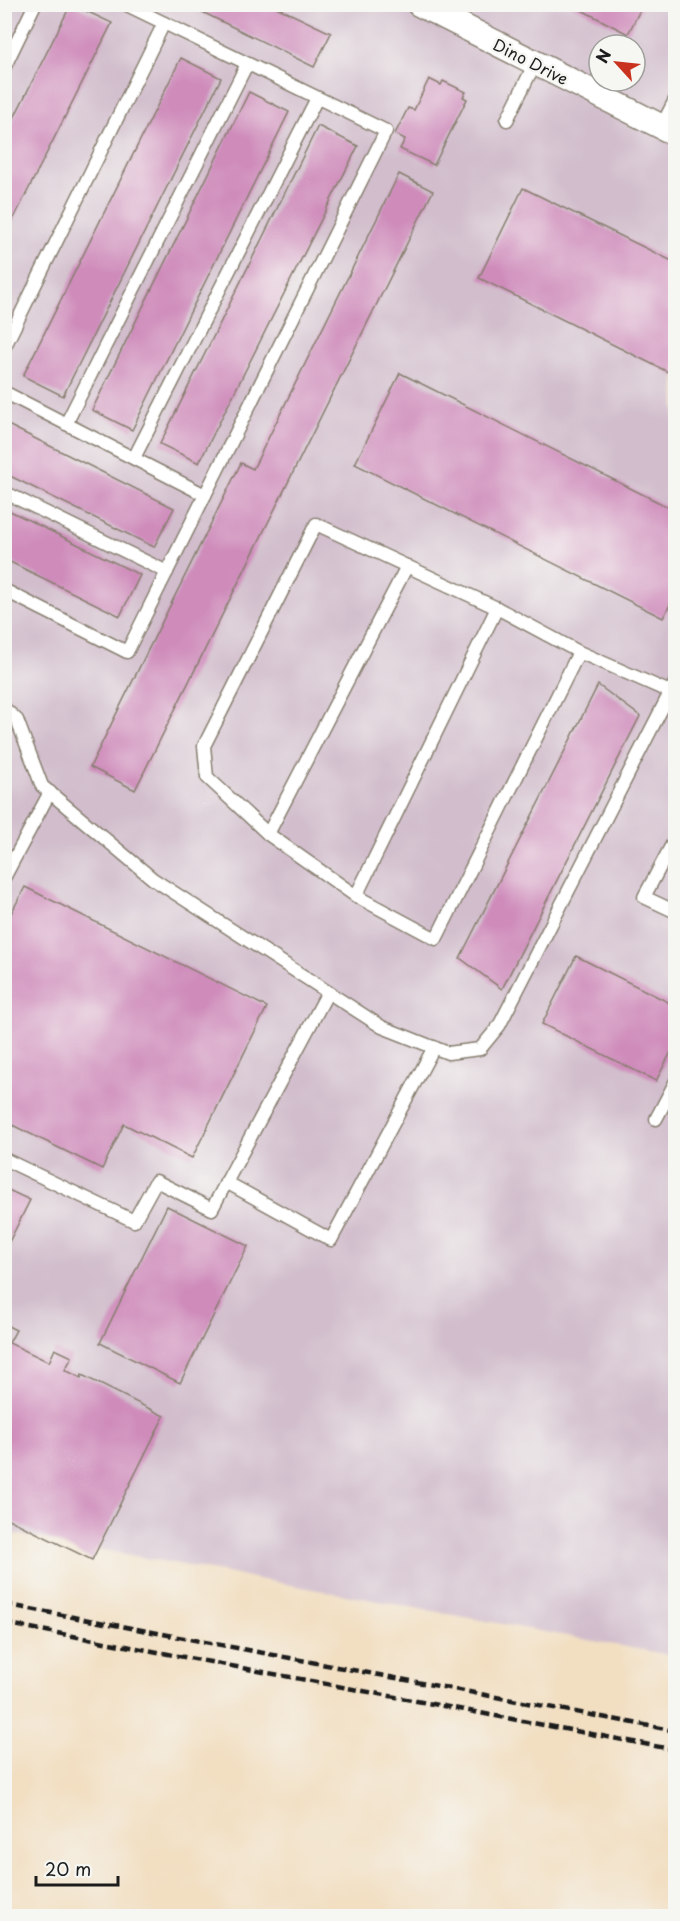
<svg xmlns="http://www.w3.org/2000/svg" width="680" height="1921" viewBox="0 0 680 1921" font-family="'Playpen Sans',sans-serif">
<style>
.industrial{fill:#d1bdcc;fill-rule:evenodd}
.building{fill:#cf8cbb}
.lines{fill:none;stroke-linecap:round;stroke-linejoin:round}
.service-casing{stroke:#877e6f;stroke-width:15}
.minor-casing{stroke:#877e6f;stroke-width:27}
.service{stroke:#fff;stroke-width:12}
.minor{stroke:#fff;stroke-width:24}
.rail{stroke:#1c1c1c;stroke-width:4.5;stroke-dasharray:9 4.5;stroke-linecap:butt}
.labels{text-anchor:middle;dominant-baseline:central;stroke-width:5;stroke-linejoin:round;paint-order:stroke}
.street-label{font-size:16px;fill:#1c1c1c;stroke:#f6f6f2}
</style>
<rect width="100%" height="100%" fill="#f6f6f2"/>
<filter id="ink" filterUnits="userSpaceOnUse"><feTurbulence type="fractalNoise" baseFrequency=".0167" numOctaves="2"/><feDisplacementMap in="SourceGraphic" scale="12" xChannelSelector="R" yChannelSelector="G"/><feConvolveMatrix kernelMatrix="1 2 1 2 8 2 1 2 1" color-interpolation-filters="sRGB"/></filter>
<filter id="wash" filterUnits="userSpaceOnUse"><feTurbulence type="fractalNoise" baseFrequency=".008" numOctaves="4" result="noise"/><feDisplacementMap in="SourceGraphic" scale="24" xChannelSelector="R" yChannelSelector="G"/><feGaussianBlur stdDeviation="1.35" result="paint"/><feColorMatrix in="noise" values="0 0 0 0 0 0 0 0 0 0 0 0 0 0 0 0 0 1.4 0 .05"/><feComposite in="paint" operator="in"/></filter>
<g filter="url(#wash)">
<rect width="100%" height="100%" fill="#f2dfc2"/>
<path class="industrial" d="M 4,5 L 675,5 L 675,1656 L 5,1532 ZM 599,45 L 635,45 L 635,81 L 599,81 Z"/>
<g id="blocks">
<g class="building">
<polygon points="71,4 112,23 4,238 4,138"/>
<polygon points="570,4 643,4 628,34"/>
<polygon points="188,5 272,5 331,33 314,67"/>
<polygon points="181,58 221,78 63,396 23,376"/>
<polygon points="429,79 441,85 443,81 466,92 463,97 467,99 434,165 400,149 405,139 395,134 408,108 414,110"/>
<polygon points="249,92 289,112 132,430 92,410"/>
<polygon points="318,126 358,146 199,463 160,444"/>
<polygon points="399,174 433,191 135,790 90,767 241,463 253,469"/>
<polygon points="523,188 676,263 676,376 479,278"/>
<polygon points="400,373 676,511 676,593 663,618 355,464"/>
<polygon points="4,423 174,508 154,547 4,473"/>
<polygon points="4,508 140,575 120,616 4,559"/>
<polygon points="598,685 640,716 502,989 460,958"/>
<polygon points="25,887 267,1007 192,1158 124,1124 102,1169 4,1121 4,927"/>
<polygon points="576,956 676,1006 676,1042 656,1081 542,1024"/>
<polygon points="4,1188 30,1200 4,1252"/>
<polygon points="167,1206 248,1246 180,1383 100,1343"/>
<polygon points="4,1324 16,1330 9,1343 49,1362 55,1349 72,1357 65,1370 81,1378 82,1375 164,1416 92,1560 4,1517"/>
</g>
</g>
</g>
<g filter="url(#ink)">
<use href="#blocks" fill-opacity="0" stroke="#877e6f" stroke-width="1.5"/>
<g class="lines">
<g class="service-casing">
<g id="service">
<polyline points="4,68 35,4"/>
<polyline points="507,120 535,63"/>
<polyline points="661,127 676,98"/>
<polyline points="4,348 164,23"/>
<polyline points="4,392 205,495"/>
<polyline points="66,424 247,64"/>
<polyline points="134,458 317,98"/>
<polyline points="4,492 167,572"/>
<polyline points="4,590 127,652 386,131 125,4"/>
<polyline points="579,652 436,939 356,896 268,834 207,777 204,746 316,524 497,608 579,652 670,692"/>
<polyline points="4,708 17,720 42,786 153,879 382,1027 448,1053 480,1049 499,1026 676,681"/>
<polyline points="268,834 407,566"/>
<polyline points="676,837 644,897 676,912"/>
<polyline points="4,878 50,792"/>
<polyline points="356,896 497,608"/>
<polyline points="656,1119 676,1081"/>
<polyline points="4,1159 134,1221 156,1181 212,1209 328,992"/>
<polyline points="226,1182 331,1240 434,1047"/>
</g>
</g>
<g class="minor-casing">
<polyline id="minor" points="419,4 676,134"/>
</g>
<use href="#service" class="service"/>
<use href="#minor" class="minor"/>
<g class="rail">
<polyline points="4,1604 676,1731"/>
<polyline points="4,1623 676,1750"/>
</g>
</g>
</g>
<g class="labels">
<g class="street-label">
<text transform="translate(531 61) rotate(27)">Dino Drive</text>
</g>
</g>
<rect width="680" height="1921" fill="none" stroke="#f6f6f2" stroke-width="24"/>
<g transform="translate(617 63) rotate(297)"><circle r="28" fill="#f6f6f2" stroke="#9f9f9c" stroke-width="1.5"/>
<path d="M0-4.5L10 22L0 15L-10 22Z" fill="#c8321e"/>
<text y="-9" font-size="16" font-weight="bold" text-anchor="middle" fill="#1c1c1c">N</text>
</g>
<path d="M36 1876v9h82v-9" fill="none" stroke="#1c1c1c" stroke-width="3"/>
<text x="45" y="1876" font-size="18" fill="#1c1c1c" stroke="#f6f6f2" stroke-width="4.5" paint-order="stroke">20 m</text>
</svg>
